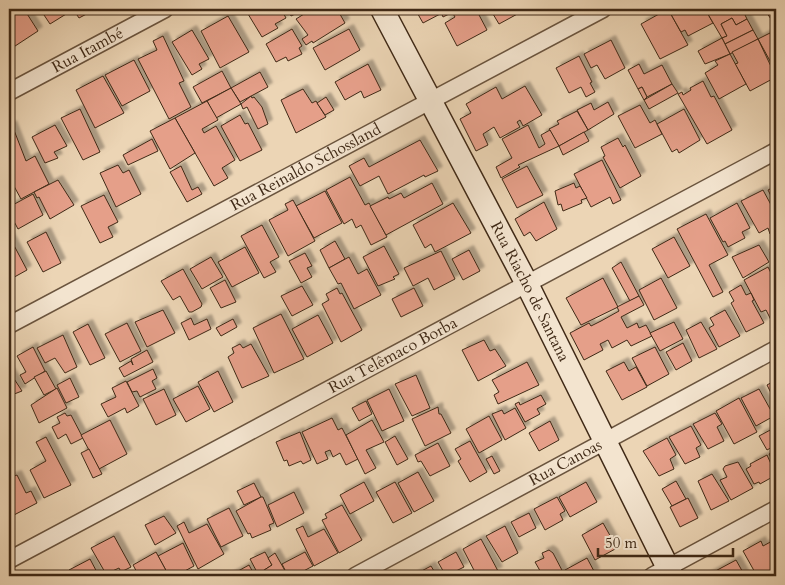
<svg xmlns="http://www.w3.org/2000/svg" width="785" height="585" viewBox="0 0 785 585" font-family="Cardo,serif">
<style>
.building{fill:#e59f89;stroke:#3f2916;filter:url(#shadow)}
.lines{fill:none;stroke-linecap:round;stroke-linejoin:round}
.street-casing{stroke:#6a543e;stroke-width:19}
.secondary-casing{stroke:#3f2916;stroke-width:25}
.street{stroke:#f3e4cf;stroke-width:16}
.secondary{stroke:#f3e4cf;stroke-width:22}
.labels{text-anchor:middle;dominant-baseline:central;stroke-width:4;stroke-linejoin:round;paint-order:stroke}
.street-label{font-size:16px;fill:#3f2916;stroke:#f3e4cf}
</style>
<defs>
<filter id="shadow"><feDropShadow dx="4.5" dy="-4.5" stdDeviation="1" flood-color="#0004"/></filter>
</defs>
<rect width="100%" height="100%" fill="#ecd5b5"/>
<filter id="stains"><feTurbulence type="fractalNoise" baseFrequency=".004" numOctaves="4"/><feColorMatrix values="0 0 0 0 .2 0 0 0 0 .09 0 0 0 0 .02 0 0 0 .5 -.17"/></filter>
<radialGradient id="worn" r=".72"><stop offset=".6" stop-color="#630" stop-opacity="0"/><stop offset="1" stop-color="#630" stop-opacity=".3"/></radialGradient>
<g class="building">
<polygon points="9,9 24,9 38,31 9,50"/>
<polygon points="40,9 70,9 71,11 50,24"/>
<polygon points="73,9 96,9 79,18"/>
<polygon points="245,9 281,9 286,18 275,24 278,28 262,37"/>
<polygon points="288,9 305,9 291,16"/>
<polygon points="312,9 337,9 345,23 313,43 312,41 306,45 302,39 308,35 296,19"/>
<polygon points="415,9 440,9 442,13 423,23"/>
<polygon points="443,9 459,9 443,17 440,10"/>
<polygon points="459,9 485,9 478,13 487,30 457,46 445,23 455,17 452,12"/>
<polygon points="490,9 520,9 521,12 499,24"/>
<polygon points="668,9 688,45 660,59 641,24"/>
<polygon points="668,9 705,9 713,23 688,36 685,30 681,32"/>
<polygon points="705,9 742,9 747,19 736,25 732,18 721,24 727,36 722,38"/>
<polygon points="764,9 776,9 776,19 775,17 771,19"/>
<polygon points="228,16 249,52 220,68 201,31"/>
<polygon points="732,18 736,25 747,19 753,30 725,44 722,38 727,36 721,24"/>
<polygon points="292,29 302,46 299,48 302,54 288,61 286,57 276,62 266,44"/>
<polygon points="349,29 360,50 325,70 313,48"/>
<polygon points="192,30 209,59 199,64 202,69 192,75 172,42"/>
<polygon points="753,30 758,39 730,54 725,44"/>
<polygon points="770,33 776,45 775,70 758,39"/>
<polygon points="163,36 184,81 179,83 191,107 169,119 138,59 157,50 153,41"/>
<polygon points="722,38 730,54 705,64 698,51"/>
<polygon points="758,39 776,77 750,91 735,64 738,63 732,52"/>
<polygon points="611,40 625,68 605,79 597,65 591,68 584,54"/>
<polygon points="730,54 746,84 719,99 705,73 718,65 715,61"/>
<polygon points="579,56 592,82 590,83 595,92 586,97 581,87 569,93 556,68"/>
<polygon points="134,60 150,91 122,106 105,75"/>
<polygon points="368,64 381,90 364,98 361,91 345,100 335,82"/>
<polygon points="639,64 644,74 662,65 672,84 647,97 642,87 638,89 628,70"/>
<polygon points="222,71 231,88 202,103 193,87"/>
<polygon points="260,72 268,87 240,102 231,88"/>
<polygon points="103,76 124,113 95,128 76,90"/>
<polygon points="703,81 711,97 714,96 732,130 707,144 678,94 682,92 683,95 691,90 690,88"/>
<polygon points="672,84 678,93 649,109 644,100"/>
<polygon points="525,86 542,115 523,126 520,120 517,122 520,127 500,138 494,127 483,134 488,145 476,151 460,119 471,113 466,104 496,87 502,99"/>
<polygon points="642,87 647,97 644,100 638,89"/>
<polygon points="231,88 241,104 216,118 207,101"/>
<polygon points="303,89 312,103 316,101 326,117 296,133 281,100"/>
<polygon points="251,96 252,98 254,97 262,107 268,124 258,129 247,107 243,109 241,104"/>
<polygon points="326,97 334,110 325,115 317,103"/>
<polygon points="207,101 218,120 202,129 204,133 216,126 235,160 222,168 228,178 214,186 175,118"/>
<polygon points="608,102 614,114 588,130 577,110 591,103 594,110"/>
<polygon points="640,105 650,123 655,120 662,134 635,148 618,116"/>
<polygon points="80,109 100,152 83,160 61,118"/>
<polygon points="684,109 700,140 679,153 677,149 672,152 657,124"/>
<polygon points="577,111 588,130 559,146 549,129 559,124 557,121"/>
<polygon points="240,115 245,124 248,123 262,150 240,161 221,126"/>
<polygon points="175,118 195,153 170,169 150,131"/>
<polygon points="12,125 26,161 35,156 49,184 21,199 9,177 9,127"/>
<polygon points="55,125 67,146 54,152 58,158 45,163 32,137"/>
<polygon points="528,125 539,148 545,144 541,135 550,130 559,146 518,165 520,167 501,178 496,167 512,158 502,139"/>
<polygon points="584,132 589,141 563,155 559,146"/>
<polygon points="618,138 623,147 625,145 641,176 620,188 603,157 605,156 601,147"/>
<polygon points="152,139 158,151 128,165 123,155"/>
<polygon points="420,140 438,171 425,177 424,175 388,194 379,176 360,186 349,166 364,158 369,167"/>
<polygon points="602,160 621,200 613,204 610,197 591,207 574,174"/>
<polygon points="118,165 123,173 129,170 141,194 116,207 100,173"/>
<polygon points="181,166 192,190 198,187 202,194 187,202 170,172"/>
<polygon points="527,166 543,195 517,208 502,179"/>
<polygon points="350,177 365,205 369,203 387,237 371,245 361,225 356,228 352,219 344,224 326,190"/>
<polygon points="58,180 74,205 50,219 39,197 37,198 34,192"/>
<polygon points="432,183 443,204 386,235 370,206 388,197 389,199 401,193 404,198"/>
<polygon points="574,183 576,188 580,186 587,198 581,200 582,203 563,211 561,204 558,205 555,191"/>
<polygon points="776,186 776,206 768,190"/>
<polygon points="763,190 776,214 776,223 774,225 776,230 770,234 768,228 759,233 741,201"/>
<polygon points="325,191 342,223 314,238 296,206"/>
<polygon points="33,194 43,215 18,229 9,212 9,207"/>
<polygon points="104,195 118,222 108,227 113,237 100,243 81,206"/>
<polygon points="293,200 315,241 288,256 269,220 288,210 285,204"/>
<polygon points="544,202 557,229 536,241 530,232 524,236 515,219"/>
<polygon points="453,203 471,233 435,252 431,244 425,248 413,225"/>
<polygon points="737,203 750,228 742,232 745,238 728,247 725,241 723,242 710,218"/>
<polygon points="706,214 728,255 709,265 723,292 713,297 677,229"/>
<polygon points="262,225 279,257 270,262 276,272 264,278 241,236"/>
<polygon points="46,232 61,263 43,272 27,242"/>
<polygon points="9,236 27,270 9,280"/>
<polygon points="674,237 690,266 668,278 652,249"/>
<polygon points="335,241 345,259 329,268 320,250"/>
<polygon points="759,245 769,262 743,278 732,257"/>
<polygon points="384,246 399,274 393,277 395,279 378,286 363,257"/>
<polygon points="245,247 259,273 232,287 218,262"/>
<polygon points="469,250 480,271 463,280 452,259"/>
<polygon points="441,251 455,279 434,290 428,278 413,286 404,268"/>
<polygon points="305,253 312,266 307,268 312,277 301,283 289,261"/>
<polygon points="211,257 223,277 202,289 190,269"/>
<polygon points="349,257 358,274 367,269 381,295 354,309 341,283 338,284 329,268"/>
<polygon points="621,262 639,296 630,301 612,268"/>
<polygon points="768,267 776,283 776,317 771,320 766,310 761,312 744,280"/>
<polygon points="183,269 202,304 201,307 192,312 189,312 180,296 173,300 161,281"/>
<polygon points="603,278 618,307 581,325 566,298"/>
<polygon points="661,278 677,308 654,320 639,290"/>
<polygon points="225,280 236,302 221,308 210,288"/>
<polygon points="741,285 746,295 751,293 754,300 752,301 764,323 746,332 731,303 734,301 729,292"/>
<polygon points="302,286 313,305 292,316 281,296"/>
<polygon points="337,288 340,294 342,293 362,330 341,342 322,304 329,300 326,294"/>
<polygon points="414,288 423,306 401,317 392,299"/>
<polygon points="639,296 644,305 621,317 627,328 637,323 639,328 646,325 652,336 631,346 627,340 612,348 608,340 600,344 603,350 584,360 570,333 589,323 591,326 601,321 619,311 617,307"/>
<polygon points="163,310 175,333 147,347 135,322"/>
<polygon points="725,310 740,336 719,347 709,328 714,325 710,318"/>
<polygon points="281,314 304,359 274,373 253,328"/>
<polygon points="318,315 333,343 307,357 292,329"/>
<polygon points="191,318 194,325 207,319 211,329 189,340 181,323"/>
<polygon points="233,319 237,327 221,336 216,328"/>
<polygon points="674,322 683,339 660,351 650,333"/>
<polygon points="701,322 717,349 699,358 686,330"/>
<polygon points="127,323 141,351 120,362 105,334"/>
<polygon points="88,324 105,358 90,365 73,332"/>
<polygon points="63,335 77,367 65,373 55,358 45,363 37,348"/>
<polygon points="484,340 490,351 495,349 506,366 478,381 462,350"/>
<polygon points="683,343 692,361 676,370 666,352"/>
<polygon points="240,344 243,348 251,344 269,376 242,388 228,357 234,353 232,348"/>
<polygon points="33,347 45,371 25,384 20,375 26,372 17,356"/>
<polygon points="655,347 669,374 647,386 632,358"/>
<polygon points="147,350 153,362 124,377 119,368 131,361 133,365 131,359"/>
<polygon points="527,362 539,385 498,404 494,395 499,392 492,380"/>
<polygon points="624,362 629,371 636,367 647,387 622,400 606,371"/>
<polygon points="153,369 157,378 152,381 156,389 140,397 137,391 132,392 127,382"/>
<polygon points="9,371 22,391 9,396"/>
<polygon points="46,371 56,389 44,395 34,377"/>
<polygon points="218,371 233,402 214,412 198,382"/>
<polygon points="416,375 430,408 412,416 395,384"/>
<polygon points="70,378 79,397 66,403 57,385"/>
<polygon points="776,380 776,403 767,385"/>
<polygon points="126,381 139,406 127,413 125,408 108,417 101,404 116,397 112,388"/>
<polygon points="198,386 210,409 186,422 173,399"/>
<polygon points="57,388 67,408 39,423 31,405"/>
<polygon points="164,389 176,415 156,425 143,399"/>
<polygon points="389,389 404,421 382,431 367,400"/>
<polygon points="759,389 774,416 756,426 741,398"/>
<polygon points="541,395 546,404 537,409 540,414 525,422 515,404 519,402 520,405"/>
<polygon points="739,398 757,432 734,444 716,411"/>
<polygon points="366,401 372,414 359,421 352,408"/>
<polygon points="438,407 439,414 441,414 451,433 425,446 412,419"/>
<polygon points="515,408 526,428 505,440 492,414 502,410 504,414"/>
<polygon points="65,413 67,416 71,415 83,438 71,444 66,434 58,439 52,427 60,423 57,417"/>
<polygon points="715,413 722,424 717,427 724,441 708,449 693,424"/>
<polygon points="489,416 502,440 479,453 466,429"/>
<polygon points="332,418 338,430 342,428 358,459 346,465 340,453 333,457 330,450 325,452 328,459 317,464 302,432"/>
<polygon points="110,420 127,454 99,469 81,435"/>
<polygon points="372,420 384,442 366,450 376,468 365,474 346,435"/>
<polygon points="550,421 559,440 539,451 529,433"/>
<polygon points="691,426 701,445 696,448 700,457 685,464 669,437"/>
<polygon points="776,427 776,445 767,450 759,436"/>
<polygon points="300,432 311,460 303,464 301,461 289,466 287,460 284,461 276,442"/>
<polygon points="395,436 408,459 397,465 385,442"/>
<polygon points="46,437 71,485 44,498 30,470 46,461 36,442"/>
<polygon points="667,438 676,455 670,459 674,469 659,476 643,451"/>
<polygon points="470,441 487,472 470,482 458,461 461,459 455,449"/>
<polygon points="438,443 450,466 430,476 421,461 418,462 415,455"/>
<polygon points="89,449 102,474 93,478 81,453"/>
<polygon points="776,450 776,467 769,454"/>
<polygon points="767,455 776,475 760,484 759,482 754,484 746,469 751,466 750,464"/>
<polygon points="492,456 500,471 494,474 486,459"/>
<polygon points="738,462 753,488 731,500 720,480 727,477 723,469 725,466"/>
<polygon points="418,472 434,501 414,512 398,483"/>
<polygon points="712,474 729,501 711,510 698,481"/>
<polygon points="17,475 26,493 31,491 37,503 14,515 9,505 9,478"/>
<polygon points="676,481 686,499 672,506 662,489"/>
<polygon points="364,482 374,501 350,514 340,495"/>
<polygon points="395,482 412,513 393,523 376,492"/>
<polygon points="586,482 597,502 570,517 559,497"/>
<polygon points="254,483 261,497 244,505 237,491"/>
<polygon points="294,492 304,513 277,527 268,505"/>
<polygon points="261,497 263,497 274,523 269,525 271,530 252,538 250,533 248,534 236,511"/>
<polygon points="557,497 565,511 560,514 563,520 545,530 534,509"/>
<polygon points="688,498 698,518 680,527 670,507"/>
<polygon points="342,505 362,540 339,553 322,520 327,518 325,514"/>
<polygon points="229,508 243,536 221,547 207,519"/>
<polygon points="529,513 536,528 519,537 511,522"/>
<polygon points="164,516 176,533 155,545 145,525"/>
<polygon points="184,522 189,533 207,524 224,554 198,569 177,526"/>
<polygon points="603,523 617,548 595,560 582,535"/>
<polygon points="303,526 308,537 324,529 338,553 314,566 296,529"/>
<polygon points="505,526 518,553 502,562 486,536"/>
<polygon points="114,536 131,567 121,572 119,568 106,574 91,548"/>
<polygon points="481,539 498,571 487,576 477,576 463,549"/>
<polygon points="776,539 776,561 774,562 776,576 757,576 743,551 761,541 763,546"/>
<polygon points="183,543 194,566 181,573 182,576 169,576 158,556"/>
<polygon points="549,550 553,553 565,576 543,576 535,562 544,558 542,553"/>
<polygon points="156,552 169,576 139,576 133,565"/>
<polygon points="265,552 272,565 258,574 250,559"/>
<polygon points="305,552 313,566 294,576 288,576 282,564"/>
<polygon points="456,552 464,567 446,576 438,562"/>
<polygon points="275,553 288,576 259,576 258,574 272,565 268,558"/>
<polygon points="587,558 595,573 590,576 569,576 565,570"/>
<polygon points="90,559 99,576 72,576 69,570"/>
<polygon points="736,560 745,576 706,576 708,575"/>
<polygon points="249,565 255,576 229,576"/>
<polygon points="431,566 437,576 415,576 414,575"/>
</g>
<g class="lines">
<g class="street-casing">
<g id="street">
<path id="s1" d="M 9,92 L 165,9"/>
<path id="s2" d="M 9,325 L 603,9"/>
<path id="s3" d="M 9,560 L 776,151"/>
<path id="s4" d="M 355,576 L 776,349"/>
<polyline points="652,576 776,509"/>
</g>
</g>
<g class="secondary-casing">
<g id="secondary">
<path id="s5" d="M 382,9 L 527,284 L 672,576"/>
</g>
</g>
<use href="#street" class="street"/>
<use href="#secondary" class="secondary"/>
</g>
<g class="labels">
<g class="street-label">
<text stroke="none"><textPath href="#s1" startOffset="89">Rua Itambé</textPath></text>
<text stroke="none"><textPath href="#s2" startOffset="336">Rua Reinaldo Schossland</textPath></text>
<text stroke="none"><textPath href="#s5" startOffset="319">Rua Riacho de Santana</textPath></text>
<text stroke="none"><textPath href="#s3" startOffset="435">Rua Telêmaco Borba</textPath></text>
<text stroke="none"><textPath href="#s4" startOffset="239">Rua Canoas</textPath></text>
</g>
</g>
<rect width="785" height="585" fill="none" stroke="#ecd5b5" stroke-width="30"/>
<rect x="10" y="10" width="765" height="565" fill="none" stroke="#3f2916" stroke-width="2.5"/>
<rect x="15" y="15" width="755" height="555" fill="none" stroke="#3f2916"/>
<path d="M598 548v8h135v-8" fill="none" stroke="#3f2916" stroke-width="2.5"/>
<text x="605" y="548" font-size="15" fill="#3f2916" stroke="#f3e4cf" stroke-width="4" paint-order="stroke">50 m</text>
<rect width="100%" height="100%" filter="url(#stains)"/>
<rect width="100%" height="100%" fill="url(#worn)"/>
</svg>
